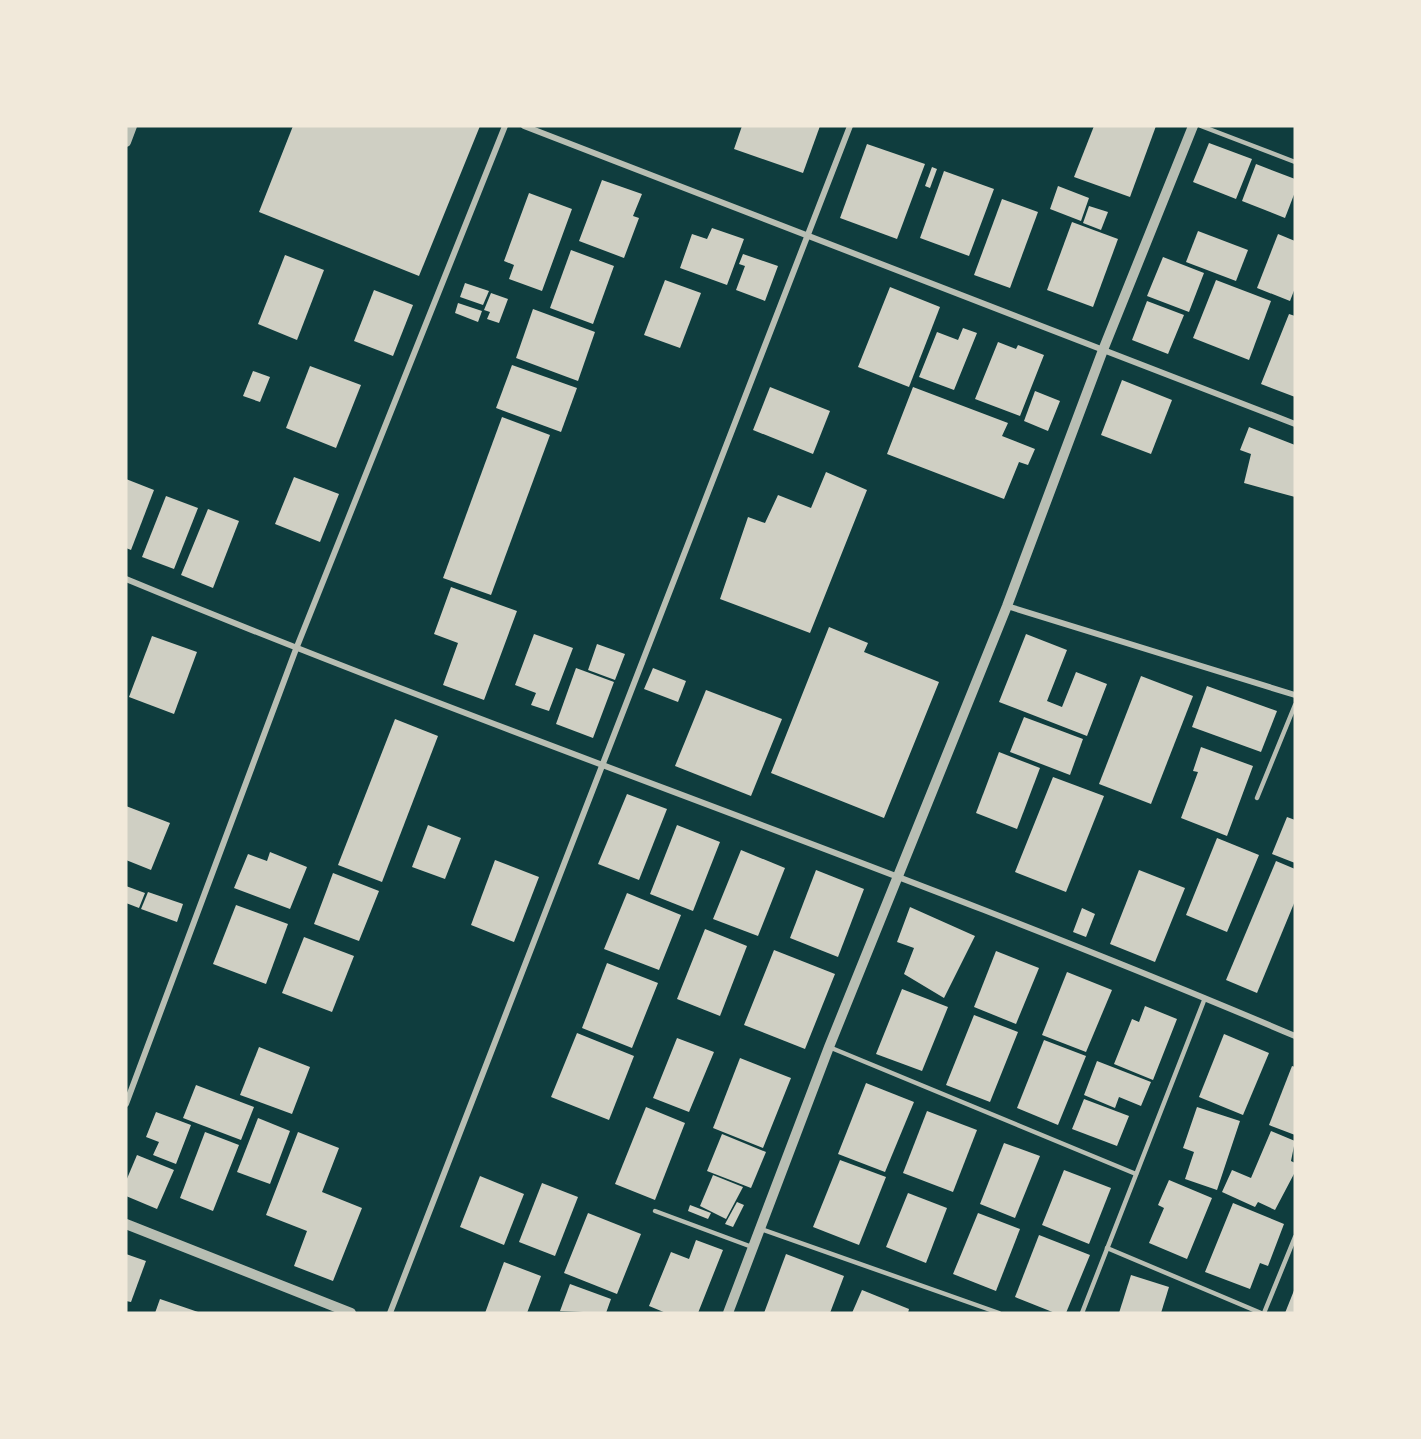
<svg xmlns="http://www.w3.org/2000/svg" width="1421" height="1439" viewBox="0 0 1421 1439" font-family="Cabin,sans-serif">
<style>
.building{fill:#cfcfc3}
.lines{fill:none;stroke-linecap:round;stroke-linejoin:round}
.service{stroke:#b8beb3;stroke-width:4.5}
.minor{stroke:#b8beb3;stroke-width:6}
.tertiary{stroke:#b8beb3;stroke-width:10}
</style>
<rect width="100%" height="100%" fill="#0f3d3e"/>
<g class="building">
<polygon points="293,126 480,126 419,276 259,212"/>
<polygon points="742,126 820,126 803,173 734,149"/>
<polygon points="1094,126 1156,126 1130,197 1074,177"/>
<polygon points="1209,143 1252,159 1236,199 1193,182"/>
<polygon points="867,144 925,164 897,239 840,218"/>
<polygon points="1256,164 1295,179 1295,192 1285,218 1242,201"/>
<polygon points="932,167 937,169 930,188 925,186"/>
<polygon points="944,171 994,189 969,256 920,238"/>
<polygon points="602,180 642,194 633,216 639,218 624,258 579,241"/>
<polygon points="1058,186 1089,198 1081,221 1050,209"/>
<polygon points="529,193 572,209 542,291 509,279 514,265 504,261"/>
<polygon points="1002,199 1038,212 1010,288 974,275"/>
<polygon points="1089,206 1108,212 1101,230 1083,223"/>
<polygon points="1072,222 1118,239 1093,307 1047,290"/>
<polygon points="712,228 744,239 727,285 680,268 692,234 707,239"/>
<polygon points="1198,231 1248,250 1236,281 1186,262"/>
<polygon points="1278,234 1295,241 1295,288 1290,301 1257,288"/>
<polygon points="571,250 614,266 593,324 550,308"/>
<polygon points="743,254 778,266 765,301 736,290 745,266 739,264"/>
<polygon points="285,255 324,270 297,340 258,324"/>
<polygon points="1163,257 1204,273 1189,312 1147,296"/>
<polygon points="665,280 701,293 680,348 644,335"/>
<polygon points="1216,280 1271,301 1249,360 1193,338"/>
<polygon points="465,283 489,291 483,305 460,297"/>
<polygon points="890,287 940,307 909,387 858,367"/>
<polygon points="374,290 413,305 393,356 354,341"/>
<polygon points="491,293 508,299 499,323 487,319 490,312 484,310"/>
<polygon points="1147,301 1184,315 1168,354 1132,340"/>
<polygon points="458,303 482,311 478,322 455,313"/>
<polygon points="533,309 595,332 578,381 516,358"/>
<polygon points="1289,314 1295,316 1295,397 1261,384"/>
<polygon points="963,328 977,333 954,390 919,377 937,332 958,340"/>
<polygon points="998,342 1016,349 1018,345 1044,355 1020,416 975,399"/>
<polygon points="512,365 577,388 561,432 496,408"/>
<polygon points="310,366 361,385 336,448 286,428"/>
<polygon points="253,371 270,377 260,402 243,396"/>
<polygon points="1122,380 1172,400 1151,454 1101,435"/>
<polygon points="770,387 830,411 813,454 753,430"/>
<polygon points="913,387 1008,423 1002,436 1035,449 1028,465 1019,462 1004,499 887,454"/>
<polygon points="1035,391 1060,401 1048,431 1024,421"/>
<polygon points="502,417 550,435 491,595 443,578"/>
<polygon points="1249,427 1295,445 1295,497 1244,483 1251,454 1240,450"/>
<polygon points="826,472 867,490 810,633 720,599 748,517 765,523 778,495 811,508"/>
<polygon points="294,477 339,494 320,542 275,524"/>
<polygon points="126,479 154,490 131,550 126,548"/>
<polygon points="166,496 198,508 174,569 142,557"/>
<polygon points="208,509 239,521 213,588 181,575"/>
<polygon points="451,587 517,611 484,700 443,685 458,643 434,634"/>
<polygon points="829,627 868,643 864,652 939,682 884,818 771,773"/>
<polygon points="534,634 573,648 549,711 531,705 536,693 515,685"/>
<polygon points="1026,634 1067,650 1047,701 1062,707 1076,672 1107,684 1087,736 999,702"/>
<polygon points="152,636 197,652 174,714 129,697"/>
<polygon points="597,644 625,654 615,680 588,670"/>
<polygon points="576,668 614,682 593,738 556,724"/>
<polygon points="653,668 686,681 678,702 644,689"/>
<polygon points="1141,676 1193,696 1151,804 1099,784"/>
<polygon points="1207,686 1277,711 1261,752 1192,727"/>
<polygon points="706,690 782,719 751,796 675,766"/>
<polygon points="1024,717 1083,739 1070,775 1010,752"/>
<polygon points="395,719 438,736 382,882 338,865"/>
<polygon points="1201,747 1253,766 1227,836 1181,818 1198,772 1193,771"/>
<polygon points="999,752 1040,768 1017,829 976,813"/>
<polygon points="1053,777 1104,796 1066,892 1015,872"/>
<polygon points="627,794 667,809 639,880 598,864"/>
<polygon points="126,806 170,823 151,870 126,860"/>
<polygon points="1287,817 1295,820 1295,863 1272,854"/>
<polygon points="428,825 461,838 445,879 412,867"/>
<polygon points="677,825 720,842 693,911 650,894"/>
<polygon points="1217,838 1259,855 1227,932 1186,915"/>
<polygon points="741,850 785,868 758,936 713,919"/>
<polygon points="270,852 307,867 290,909 234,888 248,854 267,861"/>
<polygon points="495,860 539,877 514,942 471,925"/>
<polygon points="1276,861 1295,869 1295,901 1257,993 1226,980"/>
<polygon points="816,870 864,889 838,957 790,938"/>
<polygon points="1139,870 1185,888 1155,962 1110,944"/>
<polygon points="333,873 379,891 359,941 314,924"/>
<polygon points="126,886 145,893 139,908 126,903"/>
<polygon points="148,892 183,904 177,922 141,909"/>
<polygon points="627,893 681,915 659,970 604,949"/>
<polygon points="236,905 288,924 266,984 213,964"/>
<polygon points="910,907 975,936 944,998 904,974 914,948 897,942"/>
<polygon points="1082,908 1095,914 1086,937 1073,932"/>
<polygon points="705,929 747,946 720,1016 677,999"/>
<polygon points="304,937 354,956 332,1012 282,993"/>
<polygon points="774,950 835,974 805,1049 744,1025"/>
<polygon points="996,951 1039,968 1016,1024 974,1007"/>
<polygon points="607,963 658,983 632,1048 582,1028"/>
<polygon points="1067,972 1112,990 1086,1052 1042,1035"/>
<polygon points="902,989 948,1007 922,1071 876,1054"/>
<polygon points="1145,1006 1177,1019 1153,1080 1114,1064 1132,1019 1139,1022"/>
<polygon points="974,1015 1018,1032 990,1102 946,1085"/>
<polygon points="577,1033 634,1056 609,1120 551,1097"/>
<polygon points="1224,1034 1269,1053 1243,1115 1199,1097"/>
<polygon points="677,1038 714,1052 689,1112 653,1098"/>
<polygon points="1044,1040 1086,1056 1058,1125 1017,1108"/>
<polygon points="259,1047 310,1067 292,1114 240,1095"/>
<polygon points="740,1058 791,1078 763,1148 713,1128"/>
<polygon points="1097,1061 1151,1082 1141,1106 1119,1097 1115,1108 1084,1095"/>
<polygon points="1292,1066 1295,1067 1295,1135 1269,1125"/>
<polygon points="866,1083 914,1102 885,1172 838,1154"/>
<polygon points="196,1085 254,1107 241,1140 183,1118"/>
<polygon points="1084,1099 1129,1116 1117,1146 1072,1129"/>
<polygon points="646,1107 685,1123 655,1200 615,1184"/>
<polygon points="1197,1107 1240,1121 1217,1190 1185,1179 1194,1152 1183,1148"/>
<polygon points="927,1111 977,1130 953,1192 903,1173"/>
<polygon points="156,1112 191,1125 176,1164 153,1155 159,1142 146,1137"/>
<polygon points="258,1118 290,1131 270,1184 237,1172"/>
<polygon points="1271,1131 1295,1141 1291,1161 1295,1163 1295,1172 1275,1210 1258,1202 1255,1207 1222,1192 1232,1170 1251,1178"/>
<polygon points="205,1132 239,1145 213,1211 180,1198"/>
<polygon points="298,1132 339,1148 322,1192 362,1208 333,1281 294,1266 307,1231 266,1215"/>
<polygon points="722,1134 766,1152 751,1188 707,1171"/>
<polygon points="1004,1143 1040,1156 1015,1218 980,1204"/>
<polygon points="137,1155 174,1170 157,1209 126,1196 126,1181"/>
<polygon points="840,1160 886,1177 859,1245 813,1227"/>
<polygon points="1064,1170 1111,1188 1089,1244 1042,1225"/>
<polygon points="713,1175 743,1187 726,1219 700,1206"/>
<polygon points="480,1176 524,1194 504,1245 460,1227"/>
<polygon points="1169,1180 1212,1198 1187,1259 1149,1243 1164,1208 1158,1205"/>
<polygon points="542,1183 578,1197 555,1256 519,1242"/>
<polygon points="908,1193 947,1208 926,1263 886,1247"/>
<polygon points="737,1202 744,1205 733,1227 725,1224"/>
<polygon points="1233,1203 1284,1224 1268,1266 1260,1263 1250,1289 1205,1272"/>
<polygon points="690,1205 711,1213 708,1219 688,1211"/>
<polygon points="588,1213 641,1234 617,1294 564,1273"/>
<polygon points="978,1213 1020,1229 996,1291 953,1274"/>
<polygon points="1039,1235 1090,1255 1066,1313 1055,1313 1015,1297"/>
<polygon points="696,1240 723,1250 698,1313 666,1313 649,1306 671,1252 689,1259"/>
<polygon points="126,1254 146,1261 131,1302 126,1301"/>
<polygon points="786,1254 844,1276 830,1313 764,1313"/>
<polygon points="504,1262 541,1276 527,1313 485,1313"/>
<polygon points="1131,1275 1169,1287 1161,1313 1119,1313"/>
<polygon points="570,1284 611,1299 606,1313 560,1311"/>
<polygon points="1295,1288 1295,1313 1285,1313"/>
<polygon points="862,1290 909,1309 908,1313 852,1313"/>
<polygon points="160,1299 201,1313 155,1313"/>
</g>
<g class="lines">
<g class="service">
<polyline points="1201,126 1295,162"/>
<polyline points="1257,798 1295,705"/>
<polyline points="829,1047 1136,1174"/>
<polyline points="655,1211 752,1247"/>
<polyline points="761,1229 999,1313"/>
<polyline points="1107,1248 1261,1313"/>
<polyline points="1082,1313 1205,998"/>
<polyline points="1264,1313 1295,1237"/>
</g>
<g class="minor">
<polyline points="524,126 1295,424"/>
<path d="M 126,579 C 513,739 910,872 1295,1036"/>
<polyline points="1007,606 1295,695"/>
<polyline points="126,1104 296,649 505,126"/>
<polyline points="390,1313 850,126"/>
</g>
<g class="tertiary">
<polyline points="126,142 132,126"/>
<polyline points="126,1224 351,1313"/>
<polyline points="728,1313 829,1047 1007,606 1103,350 1193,126"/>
</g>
</g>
<rect width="1421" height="1439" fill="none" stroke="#f1e9da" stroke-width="255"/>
</svg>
